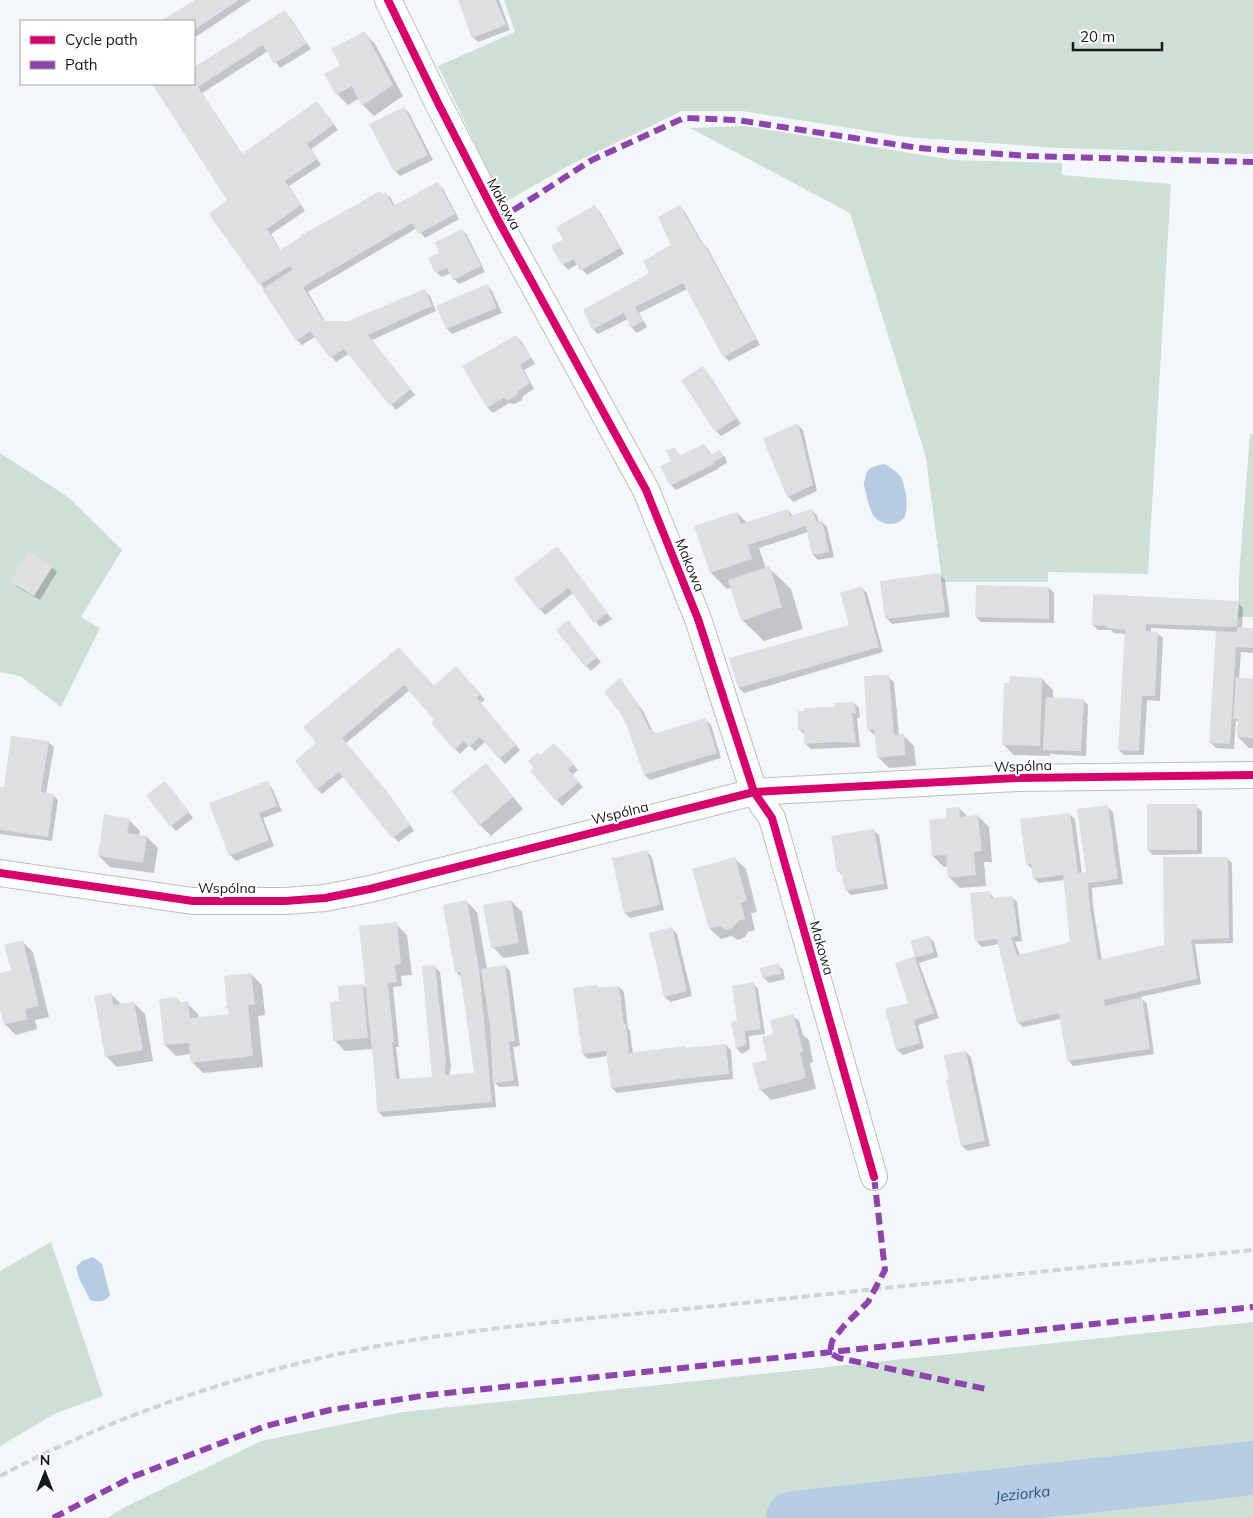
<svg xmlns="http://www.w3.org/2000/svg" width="1253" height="1518" viewBox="0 0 1253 1518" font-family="Mulish,sans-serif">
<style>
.green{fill:#cedfd6}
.water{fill:#b6cce4}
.shadow{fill:#0003}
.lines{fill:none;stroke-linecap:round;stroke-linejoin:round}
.river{stroke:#b6cce4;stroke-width:54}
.building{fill:#dfdfe2}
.minor-casing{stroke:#bcbec1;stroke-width:28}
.minor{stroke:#fdfefe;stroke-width:26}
.rail{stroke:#d2d3d4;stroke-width:4;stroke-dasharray:8 4;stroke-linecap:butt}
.quiet{stroke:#8e44ad;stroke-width:6;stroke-dasharray:12 6;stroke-linecap:butt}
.cycleway-casing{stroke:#fff;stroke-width:11}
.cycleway{stroke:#d6006c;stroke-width:8}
.labels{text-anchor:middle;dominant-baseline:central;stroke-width:4;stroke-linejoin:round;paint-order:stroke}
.street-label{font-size:14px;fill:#151719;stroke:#fff}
.water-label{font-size:15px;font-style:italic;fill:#295481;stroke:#fff}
</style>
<rect width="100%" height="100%" fill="#f4f7fa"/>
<g class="green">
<polygon points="504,0 1253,0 1253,154 1059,148 906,137 742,111 682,111 572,164 503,203 438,66 515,32"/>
<polygon points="745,126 953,160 1062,163 1062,175 1171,184 1148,574 1048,572 1048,582 942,582 926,457 850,213 690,128"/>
<polygon points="1250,434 1253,434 1253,617 1238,617 1239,575"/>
<polygon points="0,453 68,497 122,550 81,617 100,628 61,707 20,676 0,672"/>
<polygon points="51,1242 103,1396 56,1413 0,1446 0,1271"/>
<polygon points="1253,1322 1253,1518 107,1518 123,1508 261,1441 403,1412"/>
</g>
<g class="water">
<path d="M 885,464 C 890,467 897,472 901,477 C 906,487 909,509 904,518 C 895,527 881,526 873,515 C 870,511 865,490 864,484 C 864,481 866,475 867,472 C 871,466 878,465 885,464 Z"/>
<path d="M 93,1257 L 102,1264 L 110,1295 C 104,1303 99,1302 90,1300 L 79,1278 L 76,1267 L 82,1261 Z"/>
</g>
<g class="shadow">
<polygon points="198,0 251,0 194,38 194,21 164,21"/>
<polygon points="459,0 499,0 510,30 478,42 473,37"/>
<polygon points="284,12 290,17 311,49 280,68 268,51 202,93 243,155 317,102 338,130 311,149 321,165 289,186 305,211 271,234 281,251 380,192 383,195 386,193 391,198 395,207 438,184 443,189 459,219 425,238 417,228 308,292 326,323 348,323 425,291 430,296 436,311 372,340 415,395 396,410 350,353 336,362 316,336 302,345 297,340 264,289 210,215 229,200 153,84 194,84 194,68"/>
<polygon points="364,33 375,44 403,96 374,116 363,105 360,98 348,105 337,94 342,65"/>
<polygon points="404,108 409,113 433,160 400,176 395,171"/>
<polygon points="594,206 600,212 624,254 587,275 578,264 568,270 563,264 565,241"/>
<polygon points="680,206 685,212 703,244 708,249 760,345 729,361 724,356 687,289 639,313 647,327 637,333 632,328 628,319 598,334 593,329 651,273 673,245"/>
<polygon points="462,230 467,235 485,272 459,284 454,279 451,273 442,277 436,272 441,253"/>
<polygon points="487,285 492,291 502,313 452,334 447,329 437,306"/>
<polygon points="516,336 521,341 535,364 524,370 534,389 523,396 522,400 515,404 509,403 493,413 488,408 464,366"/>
<polygon points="708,373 741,424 721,436 716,431 683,381"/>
<polygon points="798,425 803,430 817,491 793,502 788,496 765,440"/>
<polygon points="704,445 709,451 712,456 719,452 725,457 727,463 718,468 718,469 676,490 671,485 674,448 681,457"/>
<polygon points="788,510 793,516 811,510 817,515 819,523 822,522 827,527 834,557 818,560 813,555 808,532 759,548 766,569 769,568 791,589 803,629 764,641 742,620 731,588 727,589 711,573 737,513 748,524"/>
<polygon points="557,548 612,619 600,627 573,593 545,615 516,579"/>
<polygon points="52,567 57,572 40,600 17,587 12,581"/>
<polygon points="940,575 945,580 950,617 892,624 887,619"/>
<polygon points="862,588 867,593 883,652 744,693 739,688 731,659 851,626"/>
<polygon points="1049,588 1054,593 1054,623 981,622 976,617"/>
<polygon points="1238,603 1243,608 1242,629 1253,629 1253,653 1241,652 1239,679 1253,680 1253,748 1249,748 1238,737 1239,723 1236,720 1234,749 1216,748 1211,743 1217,631 1151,628 1151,632 1157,633 1163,638 1160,701 1147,700 1144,755 1124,755 1119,750 1126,634 1114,633 1111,630 1098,630 1093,625"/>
<polygon points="573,627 601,662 591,671 586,666"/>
<polygon points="399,649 435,687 461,673 485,700 481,703 520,750 505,764 485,742 475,751 469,745 460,754 455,749 435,720 410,690 346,743 391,797 414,831 398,842 344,776 322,794 317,789 317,743"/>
<polygon points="888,677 894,682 899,734 903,735 914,746 916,766 889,768 878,757 876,735 874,735 869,730"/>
<polygon points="1042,679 1053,690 1053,699 1083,700 1088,705 1086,756 1050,754 1050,756 1014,755 1003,744"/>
<polygon points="620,680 643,711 653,732 657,735 706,720 711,725 721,758 650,780 645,775"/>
<polygon points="854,703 859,708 860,718 857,718 860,747 811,749 806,744 806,736 800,730 836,708"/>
<polygon points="48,742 54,747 46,794 53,795 58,800 52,841 0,834 0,788 5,788"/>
<polygon points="559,749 578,770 572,775 583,787 562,806 532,771 536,768 540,756"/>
<polygon points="485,765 496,776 523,809 491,836 480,825"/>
<polygon points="267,783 272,788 282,811 263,818 274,846 236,861 230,855 210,804"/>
<polygon points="170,787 193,818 176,831 171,826"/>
<polygon points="1196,806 1202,811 1202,854 1153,855 1148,850"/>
<polygon points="1107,807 1113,812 1123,884 1092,888 1093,906 1102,961 1166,946 1227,858 1232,863 1233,943 1195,944 1201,984 1140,997 1147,1004 1154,1054 1073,1066 1068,1060 1061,1019 1023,1027 1018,1022 1000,944 982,947 976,941 989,892 995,899 1012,897 1017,902 1022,941 1015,942 1020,955 1072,943 1064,880 1039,883 1034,878 1033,870 1027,864 1069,814 1075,819 1082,874 1088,873"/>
<polygon points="959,808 968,817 978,816 989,827 992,862 984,862 986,886 960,888 949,877 948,866 944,867 933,856"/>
<polygon points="129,820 140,831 139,836 147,837 158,848 154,873 110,867 99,856"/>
<polygon points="873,830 879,835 888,889 851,895 846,890 844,877 838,871"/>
<polygon points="647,852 652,857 664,910 630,918 625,913 613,859"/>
<polygon points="735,859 746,869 757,912 751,913 755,930 748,932 745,937 738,940 732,936 721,939 710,929"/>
<polygon points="466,901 477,912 487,969 505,966 510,971 520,1046 513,1047 519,1086 499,1087 494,1082 496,1107 383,1117 378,1111 373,1049 345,1051 334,1040 341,1002 363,985 367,989 396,924 407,935 412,975 401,976 402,986 393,987 399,1047 396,1047 400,1080 434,1079 435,967 440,972 451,1067 449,1076 476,1074 462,978 457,973"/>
<polygon points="511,901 522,912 529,954 503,958 493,947"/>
<polygon points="672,929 677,934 692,996 670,1002 665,997 650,934"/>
<polygon points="929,937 934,942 938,957 919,963 939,1018 918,1025 924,1048 903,1055 897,1050 909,1004 897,964 916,957"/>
<polygon points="22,941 33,952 49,1017 35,1020 37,1029 16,1035 5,1024 0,1006 0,975 12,971"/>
<polygon points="778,965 783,970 785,979 769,983 763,977"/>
<polygon points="251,974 262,985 265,1015 258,1016 263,1067 203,1073 192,1062 191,1054 176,1056 165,1045 177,999 181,1003 187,1003 198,1014 199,1018 230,1015"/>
<polygon points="753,983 758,989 765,1034 749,1036 750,1049 742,1054 737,1049 732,1023 739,1022"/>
<polygon points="597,986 600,989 619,987 624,992 628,1028 630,1031 633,1054 685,1047 686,1049 726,1045 731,1050 733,1079 695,1083 617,1093 612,1088 608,1056 588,1059 583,1054"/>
<polygon points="111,994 122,1005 134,1003 145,1014 153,1061 117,1067 106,1056"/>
<polygon points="793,1016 799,1021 803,1035 809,1040 813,1062 810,1063 816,1089 771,1100 760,1089 776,1035"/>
<polygon points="966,1052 971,1057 990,1146 967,1151 962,1146 948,1081 951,1080"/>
</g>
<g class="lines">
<path class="river" id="s1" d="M 793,1518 L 1253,1468"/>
</g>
<g class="building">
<polygon points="195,0 239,0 194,30 194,21 160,21"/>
<polygon points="458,0 496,0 506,25 472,38"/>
<polygon points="285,10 307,43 274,64 263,45 198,87 242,154 317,101 334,124 307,144 317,159 285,181 301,205 267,229 280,250 301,237 300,236 380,191 382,195 386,192 393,206 438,182 455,214 418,234 412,223 303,287 324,321 348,321 425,289 432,306 368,335 411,389 390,406 344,349 330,358 310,331 296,341 262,289 292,270 291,267 290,266 259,285 209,214 227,200 152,84 194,84 194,67"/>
<polygon points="365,31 393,85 362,106 352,86 336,95 324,74 340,65 331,49"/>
<polygon points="404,107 428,155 394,172 369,124"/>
<polygon points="595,205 620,248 580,271 574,259 562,265 551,246 563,240 556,227"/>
<polygon points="680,205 701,243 703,242 756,339 723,357 683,283 635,307 643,321 631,328 624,313 592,330 583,310 649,273 643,261 671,245 658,217"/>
<polygon points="462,229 481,266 453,280 447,268 435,273 428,258 439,253 435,242"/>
<polygon points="487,284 497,308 446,329 436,306"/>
<polygon points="516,335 531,358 520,365 530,383 518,391 517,395 509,400 503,398 487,408 462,366"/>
<polygon points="703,366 737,418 715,432 681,380"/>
<polygon points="798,423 813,485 787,497 763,439"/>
<polygon points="704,444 710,455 720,450 723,457 713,462 714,464 670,486 660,466 671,461 666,451 675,447 679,456"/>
<polygon points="788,509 790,516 812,509 817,522 822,520 829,552 812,555 806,526 748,545 752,559 710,573 694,526 737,512 741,524"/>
<polygon points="557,546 608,613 594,623 568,588 539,610 514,579"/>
<polygon points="28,551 53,566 34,596 10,582"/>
<polygon points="770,566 782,607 741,621 728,580"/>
<polygon points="940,573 945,612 885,619 880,581"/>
<polygon points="976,585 1049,587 1049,619 975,617"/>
<polygon points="862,586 879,647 738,688 729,658 849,625 840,593"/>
<polygon points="1093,594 1239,601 1237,627 1253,628 1253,648 1236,647 1230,744 1209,743 1216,631 1237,632 1237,627 1146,624 1146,631 1158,632 1155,696 1142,696 1139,751 1118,750 1125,630 1107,628 1107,626 1092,625"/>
<polygon points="568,620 597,657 585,667 556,630"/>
<polygon points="399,647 421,672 422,672 434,686 456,666 481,694 477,698 516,745 499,759 480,737 469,747 464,741 454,750 431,723 434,720 404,685 342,738 386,790 410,825 392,838 339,772 316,790 295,761 316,743 303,727"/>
<polygon points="889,675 894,735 904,734 905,755 877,758 874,729 867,731 864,676"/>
<polygon points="1010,676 1042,678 1040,746 1002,745 1004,683 1009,683"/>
<polygon points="1236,677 1253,679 1253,738 1237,737 1238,719 1233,719"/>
<polygon points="620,678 638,704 649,729 657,733 706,718 717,753 644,775 626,724 622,716 604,692"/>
<polygon points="1046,697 1084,699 1081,751 1043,750"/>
<polygon points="854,702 856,713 852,713 856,743 835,742 804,744 804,730 798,730 798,711 804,711 804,708 835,707 834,703"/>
<polygon points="11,736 49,741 41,792 54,794 48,837 0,830 0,787 4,787"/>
<polygon points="554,743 574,764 568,769 579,782 556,801 530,771 534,768 528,761 538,752 540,755"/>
<polygon points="486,763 513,797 479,826 451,791"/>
<polygon points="165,781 189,812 170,827 146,795"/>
<polygon points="268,781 277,806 259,813 269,840 229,856 209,803"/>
<rect x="1147" y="804" width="50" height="46"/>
<polygon points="1108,805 1118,879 1088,883 1089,900 1098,960 1164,945 1163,857 1228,857 1229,938 1191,940 1197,979 1104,1000 1105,1006 1142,997 1150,1049 1067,1061 1059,1013 1017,1023 997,939 975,942 970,893 990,891 991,898 1013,896 1018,936 1011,937 1017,955 1070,942 1063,875 1033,879 1031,864 1026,865 1020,819 1070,813 1078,873 1086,872 1077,809"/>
<polygon points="959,807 960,817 978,815 982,851 974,852 976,875 948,878 946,855 932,856 929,820 946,818 946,808"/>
<polygon points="104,814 130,819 127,833 147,836 143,863 98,856"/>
<polygon points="874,829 884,884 845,891 841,871 837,872 831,836"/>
<polygon points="647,850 660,905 624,913 612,858"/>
<polygon points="735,857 747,901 741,903 745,919 738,921 734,927 726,930 720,926 709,929 692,869"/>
<polygon points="467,900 479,969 492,1102 377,1112 375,1078 359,926 397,922 401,964 395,965 397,982 388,983 394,1042 392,1042 396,1079 432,1077 422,966 435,965 446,1062 445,1068 445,1075 474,1073 460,972 455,973 443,905"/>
<polygon points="511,900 519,943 491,948 483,905"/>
<polygon points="672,927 687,991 664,997 649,933"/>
<polygon points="929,935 934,952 915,958 934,1013 914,1020 920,1043 896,1050 885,1009 908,1003 895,963 915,956 910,941"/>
<polygon points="23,940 39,1006 25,1009 27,1019 4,1025 0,1009 0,973 11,970 4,945"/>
<polygon points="779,963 781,974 762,978 760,968"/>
<polygon points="505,965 515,1041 509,1042 514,1081 493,1083 490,1026 481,969"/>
<polygon points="251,973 255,1005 248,1005 253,1056 191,1063 189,1043 164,1045 159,999 177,997 178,1002 188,1001 190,1018 229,1014 228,1008 225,1009 225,1007 227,1006 224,976"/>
<polygon points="754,982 761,1029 745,1031 746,1044 736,1049 731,1022 737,1021 732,986"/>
<polygon points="363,984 368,1038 333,1041 330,1002 339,1001 338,986"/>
<polygon points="598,985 598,988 619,986 624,1024 626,1024 629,1053 685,1046 685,1048 726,1044 729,1074 689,1078 611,1088 606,1051 582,1054 573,988"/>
<polygon points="112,993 113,1005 134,1002 143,1050 105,1057 94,996"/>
<polygon points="794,1014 803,1052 800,1052 806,1078 759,1090 752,1063 767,1060 762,1037 773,1034 770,1020"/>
<polygon points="966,1051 985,1141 961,1146 946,1080 949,1079 944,1055"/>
</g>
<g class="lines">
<g class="minor-casing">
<g id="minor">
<polyline points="388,0 438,103 498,220 646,490 698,619 754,792 772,818 874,1177"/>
<polyline points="0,873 193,901 285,901 325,898 370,889 754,792 1017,778 1253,775"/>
</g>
</g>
<use href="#minor" class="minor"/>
<path class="rail" d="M 0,1476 C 123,1411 258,1367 395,1343 C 501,1325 608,1317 715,1306 C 894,1287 1074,1268 1253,1250"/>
<g class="quiet">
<polyline points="498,220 592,160 684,118 737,120 919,148 1028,156 1253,162"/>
<polyline points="874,1177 885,1270 868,1302 843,1327 832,1341 830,1353 839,1358 986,1389"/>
<polyline points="53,1518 132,1477 266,1426 330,1410 428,1395 1253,1307"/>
</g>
<g class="cycleway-casing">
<g id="cycleway">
<polyline points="388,0 438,103 498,220 646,490 698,619 754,792 772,818 874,1177"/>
<polyline points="0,873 193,901 285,901 325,898 370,889 754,792 1017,778 1253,775"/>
</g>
</g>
<use href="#cycleway" class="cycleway"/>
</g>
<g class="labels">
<g class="street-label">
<text transform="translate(504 204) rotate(62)">Makowa</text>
<text transform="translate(690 565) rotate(68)">Makowa</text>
<text transform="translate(1023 766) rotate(-2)">Wspólna</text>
<text transform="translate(620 813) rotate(-14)">Wspólna</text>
<text x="227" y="888">Wspólna</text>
<text transform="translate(822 948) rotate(74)">Makowa</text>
</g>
<g class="water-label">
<text stroke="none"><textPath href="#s1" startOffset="231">Jeziorka</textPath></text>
</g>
</g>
<rect x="20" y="20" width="175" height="65" fill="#ffffff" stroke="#a1a2a3"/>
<rect x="30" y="36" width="25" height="8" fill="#d6006c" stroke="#a1a2a3"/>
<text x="65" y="45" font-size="15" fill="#151719">Cycle path</text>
<rect x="30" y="61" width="25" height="8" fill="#8e44ad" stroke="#a1a2a3"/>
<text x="65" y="70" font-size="15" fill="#151719">Path</text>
<g transform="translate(45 1473)" stroke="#ffffff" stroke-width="4" paint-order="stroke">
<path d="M0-4L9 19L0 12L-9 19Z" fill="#151719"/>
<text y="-8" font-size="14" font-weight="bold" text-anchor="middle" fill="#151719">N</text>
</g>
<path d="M1073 42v8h89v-8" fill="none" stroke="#151719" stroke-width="2.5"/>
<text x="1080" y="42" font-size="15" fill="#151719" stroke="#ffffff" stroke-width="4" paint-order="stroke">20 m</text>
</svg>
